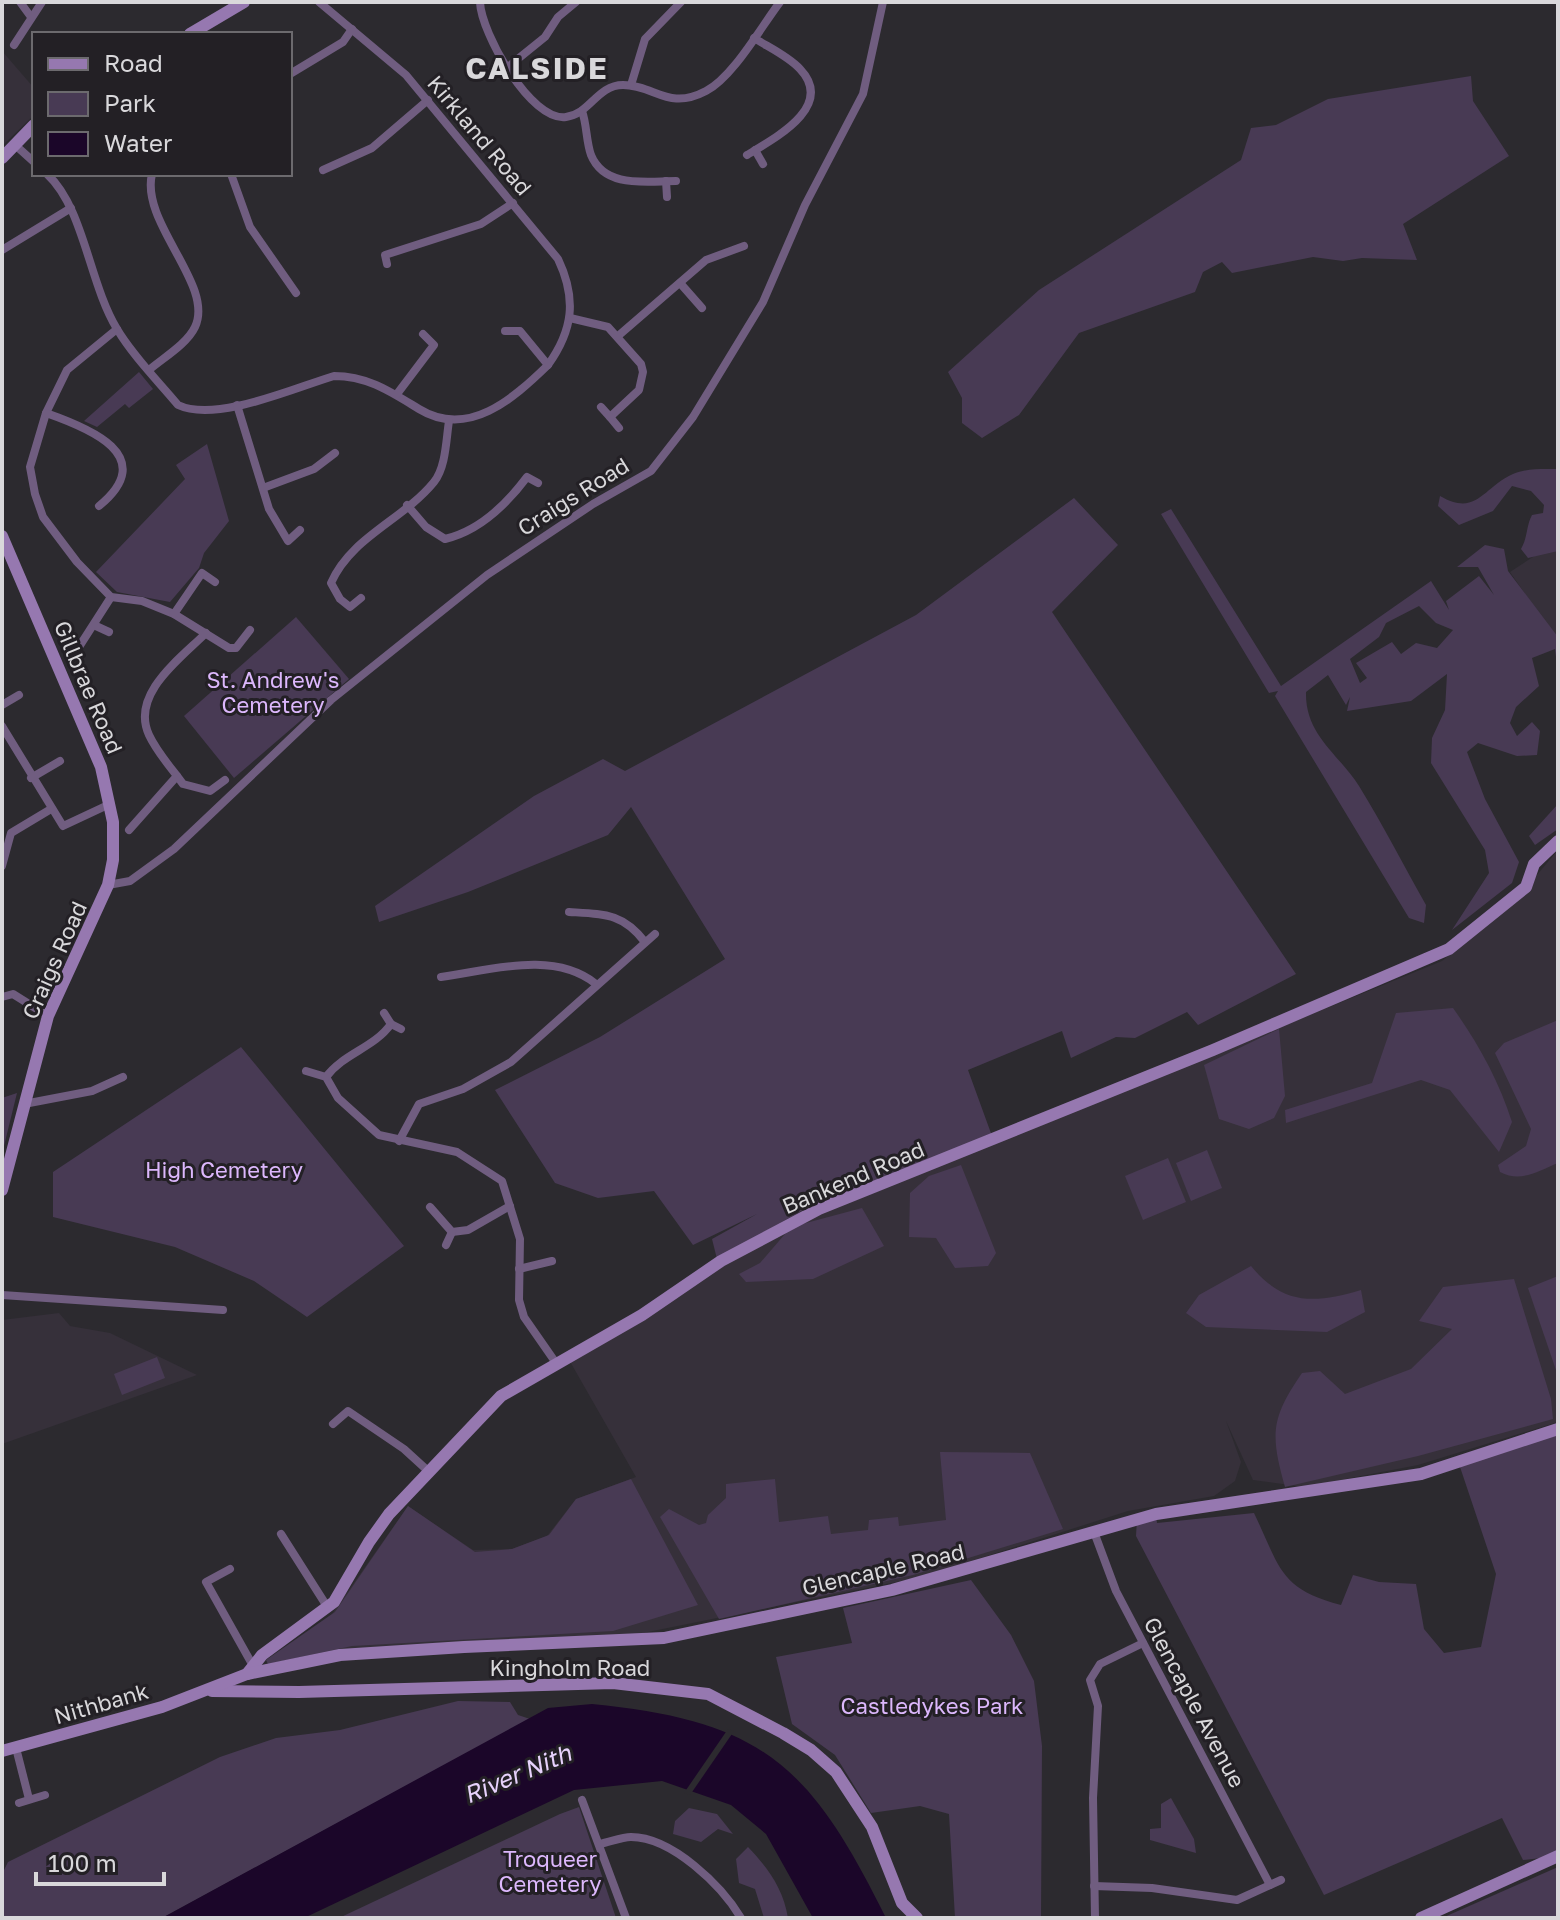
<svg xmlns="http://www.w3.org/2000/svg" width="1560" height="1920" viewBox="0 0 1560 1920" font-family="'Golos Text',sans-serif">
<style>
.built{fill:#36303a}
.green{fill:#483a54;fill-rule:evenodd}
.water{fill:#1b0629}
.pier{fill:#2c2a2f}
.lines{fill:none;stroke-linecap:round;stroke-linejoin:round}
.street{stroke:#705d80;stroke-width:8}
.secondary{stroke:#9678b0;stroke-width:12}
.labels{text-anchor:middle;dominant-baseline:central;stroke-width:6;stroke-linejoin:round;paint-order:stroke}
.street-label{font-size:22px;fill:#d9d8db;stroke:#232025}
.park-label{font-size:22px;fill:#dcb7fc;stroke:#232025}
.water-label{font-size:24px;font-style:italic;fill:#e7d2fc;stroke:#232025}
.district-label{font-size:30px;font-weight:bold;letter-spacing:2px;fill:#d9d8db;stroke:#232025}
</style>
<rect width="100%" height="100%" fill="#2c2a2f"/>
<g class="built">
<polygon points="2,51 34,88 34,115 2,146"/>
<polygon points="1558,520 1558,642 1510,572 1554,543 1546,528"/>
<polygon points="1558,850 1558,1422 1418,1465 1304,1487 1253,1480 1226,1421 1241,1462 1235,1481 1214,1496 1128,1511 921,1577 628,1636 269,1665 266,1660 332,1614 408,1506 473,1550 512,1549 547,1536 576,1499 636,1477 568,1358 700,1279 810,1219 1442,961 1514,902"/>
<polygon points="59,1313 70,1326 110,1333 197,1375 2,1444 2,1320"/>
</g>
<g class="green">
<polygon points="1471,76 1473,101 1509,156 1403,224 1417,260 1362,258 1343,261 1313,257 1232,273 1222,262 1203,272 1195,292 1079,333 1019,415 982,438 962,423 962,398 948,372 1039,290 1241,160 1251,128 1276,125 1328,99"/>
<polygon points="139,372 153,389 129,408 125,404 97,427 84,421"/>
<polygon points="207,444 229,521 204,553 199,568 170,602 117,592 96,572 185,479 176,465"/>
<path d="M 1558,469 L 1558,551 L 1528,558 L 1521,549 C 1528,537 1526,526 1532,515 L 1543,513 L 1544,505 L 1531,491 L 1512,486 L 1493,511 L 1459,525 L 1438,506 L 1440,496 C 1477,517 1482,488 1513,474 C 1527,468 1543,469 1558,469 Z"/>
<polygon points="1074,498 1118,545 1052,612 1296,974 1198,1025 1187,1012 1135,1038 1116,1037 1071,1058 1062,1031 968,1070 992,1136 803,1210 717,1259 712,1239 757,1214 693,1245 654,1191 598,1198 555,1183 495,1090 600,1037 725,959 631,807 608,835 468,892 379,922 375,906 534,796 603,759 625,771 916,615"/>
<path d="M 1171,509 L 1281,686 L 1431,581 L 1449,610 L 1446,601 L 1479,576 L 1494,595 L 1478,567 L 1457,567 L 1485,545 L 1504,549 L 1508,571 L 1558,637 L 1558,673 L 1555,649 L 1532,658 L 1539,686 L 1516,707 L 1510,723 L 1517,736 L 1532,722 L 1540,731 L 1537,755 L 1517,756 L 1478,743 L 1467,752 L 1485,799 L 1519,862 L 1512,883 L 1452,930 L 1489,873 L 1485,850 L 1431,763 L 1432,738 L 1445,710 L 1447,674 L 1411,701 L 1347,711 L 1350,697 L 1346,705 L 1328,675 L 1306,692 C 1305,735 1338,753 1359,786 C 1383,825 1404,866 1426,905 L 1424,923 L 1409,918 L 1275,696 L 1278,691 L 1269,693 L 1161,514 ZM 1419,606 L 1436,623 L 1453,630 L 1437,648 L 1416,643 L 1401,654 L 1392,642 L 1356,663 L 1367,678 L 1360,683 L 1350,659 L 1379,637 L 1386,623 Z"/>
<polygon points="296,617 349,679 234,778 184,716"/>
<polygon points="1558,804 1558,829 1535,845 1529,836"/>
<path d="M 1453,1008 C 1478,1043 1499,1081 1512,1122 L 1499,1152 L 1450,1090 L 1421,1080 L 1286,1123 L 1285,1110 L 1372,1083 L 1396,1013 Z"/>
<path d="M 1558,1020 L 1558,1163 C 1538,1171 1521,1183 1500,1172 L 1498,1165 L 1526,1146 L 1531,1129 L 1495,1053 L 1504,1043 Z"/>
<polygon points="1279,1029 1285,1096 1274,1118 1249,1129 1219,1119 1204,1065"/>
<polygon points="241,1047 404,1246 307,1317 254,1281 175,1247 53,1217 53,1172"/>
<polygon points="17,1093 3,1150 2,1155 2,1098"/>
<polygon points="1207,1150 1222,1188 1191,1201 1176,1163"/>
<polygon points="1168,1158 1186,1202 1143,1220 1125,1176"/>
<polygon points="961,1165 996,1253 988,1266 955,1268 936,1238 909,1237 910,1193 929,1176"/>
<polygon points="862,1208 884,1246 813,1279 746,1282 739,1274 760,1263 791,1227"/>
<path d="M 1251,1266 C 1283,1305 1314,1304 1361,1290 L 1365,1312 L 1327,1332 L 1206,1327 L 1186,1313 L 1199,1295 Z"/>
<polygon points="1558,1276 1558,1376 1528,1288"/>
<path d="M 1514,1279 L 1551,1399 L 1553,1419 L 1418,1456 L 1285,1487 C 1270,1434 1271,1418 1302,1373 L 1320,1371 L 1345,1394 L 1411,1369 L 1452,1329 L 1419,1321 L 1443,1287 Z"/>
<polygon points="157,1357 165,1378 122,1395 114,1374"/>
<path d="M 1558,1429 L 1558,1856 L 1523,1860 L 1502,1818 L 1324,1895 L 1136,1536 L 1137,1519 L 1156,1514 L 1157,1523 L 1254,1513 C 1280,1567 1279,1589 1341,1605 L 1353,1575 L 1379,1582 L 1416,1584 L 1424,1629 L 1444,1653 L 1481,1647 L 1496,1574 L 1458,1461 Z"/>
<polygon points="940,1452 1030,1453 1063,1529 913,1575 719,1619 660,1517 669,1509 699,1525 706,1523 708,1515 726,1498 726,1484 775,1479 779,1522 828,1516 831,1534 868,1530 869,1520 898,1517 899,1526 946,1520"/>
<polygon points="631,1479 698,1605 613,1631 352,1646 268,1664 266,1660 335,1612 408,1506 475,1552 512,1549 549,1535 576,1499"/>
<polygon points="971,1580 1011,1635 1034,1681 1042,1746 1041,1918 955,1918 949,1814 920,1806 871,1813 835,1755 792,1724 776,1657 852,1643 843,1608"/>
<polygon points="458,1701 510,1702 518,1715 530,1719 162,1918 2,1918 2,1874 8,1862 220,1757 276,1738 340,1730"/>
<polygon points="1171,1798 1194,1839 1196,1853 1150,1840 1150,1829 1161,1828 1161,1804"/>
<polygon points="579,1807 616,1918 339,1918 560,1814"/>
<polygon points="689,1808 717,1814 733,1834 718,1829 701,1842 673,1834 675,1821"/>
<path d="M 748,1847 C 768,1868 783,1888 788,1918 L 764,1918 L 755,1889 L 739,1883 L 736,1859 Z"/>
<polygon points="1558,1867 1558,1918 1442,1918"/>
</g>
<path class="water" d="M 592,1704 C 765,1721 811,1767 886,1918 L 813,1918 L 766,1834 L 731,1805 L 662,1781 L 574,1790 L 304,1918 L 162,1918 L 548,1708 Z"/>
<polygon class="pier" points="728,1729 734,1731 690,1795 684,1793"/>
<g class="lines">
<g class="street">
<polyline points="20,2 31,17"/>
<path d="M 319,2 L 406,75 L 558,259 C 577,299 573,330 548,365"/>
<path d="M 480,2 C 481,33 531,122 566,117 C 590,114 597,85 623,85 C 655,85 668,111 706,91 C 733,77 761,27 780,2"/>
<polyline points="14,45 42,2"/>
<polyline points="508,67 545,37 558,17 576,2"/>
<polyline points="290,74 343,42 352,29"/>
<polyline points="631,85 645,39 681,2"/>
<path d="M 582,111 C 587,125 586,141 591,155 C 605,189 647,181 676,181"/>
<polyline points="14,144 34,162"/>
<polyline points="755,150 763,164"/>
<path d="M 747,155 C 773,139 836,107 800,69 C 788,56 768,47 754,38"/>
<polyline points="323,170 372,148 428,100"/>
<path d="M 47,174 C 84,208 89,283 117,329 C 133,356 158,381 178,405 C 216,423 294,388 334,376 C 368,376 391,392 419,409 C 468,439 513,399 548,365 L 520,331 L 505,331"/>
<polyline points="231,174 250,227 296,293"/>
<polyline points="666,181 667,197"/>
<polyline points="2,250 71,208"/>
<polyline points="387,264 385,255 481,224 513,203"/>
<polyline points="680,283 702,308"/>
<polyline points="570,318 608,327 641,364 643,372 639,390 610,417 601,407"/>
<polyline points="117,329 67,370 46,413 30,467 35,494 43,517 77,562 111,597 142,601 174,614 229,648 236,648 250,630"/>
<polyline points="618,336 706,260 744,246"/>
<path d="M 149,370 C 163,358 187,344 195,327 C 215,285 140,223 152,174"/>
<polyline points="397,394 434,345 423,334"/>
<polyline points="237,405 269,509 288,541 300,530"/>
<path d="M 46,413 C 89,428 160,456 99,506"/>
<polyline points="610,417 619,428"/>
<polyline points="263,488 314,469 335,453"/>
<path d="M 407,505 L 426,527 L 445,539 C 479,531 506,505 527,477 L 538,483"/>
<path d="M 361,598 L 350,607 L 340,599 L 331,583 C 351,537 403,520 434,482 C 446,467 446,440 449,421"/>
<polyline points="174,614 202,573 215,582"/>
<polyline points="96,626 109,632"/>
<polyline points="77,650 111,597"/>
<polyline points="2,705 19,695"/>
<polyline points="2,726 63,826 110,804"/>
<polyline points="177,776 183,784 210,791 225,780"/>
<polyline points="31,778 60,761"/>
<path d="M 129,830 L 177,776 C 167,763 156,750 149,735 C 130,694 181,658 206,633"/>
<polyline points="2,866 11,833 51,809"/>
<polyline points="108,885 130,881 174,849 331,700 487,575 593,504 651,471 693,417 763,302 805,205 863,94 883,2"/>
<path d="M 569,912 C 604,914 623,913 645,942"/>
<path d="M 441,977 C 491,970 554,950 596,984"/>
<polyline points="2,997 13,994 48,1016"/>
<polyline points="384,1013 391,1024 401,1029"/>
<polyline points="306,1071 326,1077 338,1098 379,1135 457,1152 502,1181 520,1239 519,1300 524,1317 556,1363"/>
<path d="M 326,1077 C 344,1053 374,1048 391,1024"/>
<polyline points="24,1104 92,1091 123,1077"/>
<polyline points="399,1141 419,1104 463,1089 511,1062 655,934"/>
<polyline points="430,1207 452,1232 468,1230 510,1206"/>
<polyline points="446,1245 452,1232"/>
<polyline points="519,1269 552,1261"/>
<polyline points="2,1295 223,1310"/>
<polyline points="333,1424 348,1411 404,1449 427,1470"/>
<polyline points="1094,1532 1116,1591 1270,1885"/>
<polyline points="281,1534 328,1608"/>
<polyline points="230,1569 206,1582 252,1664"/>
<polyline points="16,1748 29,1799"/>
<polyline points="582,1800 626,1918"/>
<polyline points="19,1803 45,1795"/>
<path d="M 600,1844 C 610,1842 622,1837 631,1837 C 672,1837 722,1886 741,1918"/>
<polyline points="1094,1886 1152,1888 1237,1900 1281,1880"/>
<polyline points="1095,1918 1093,1798 1098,1706 1090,1680 1100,1664 1143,1643"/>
</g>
<g class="secondary">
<polyline points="190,34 244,2"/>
<polyline points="2,158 34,125"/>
<polyline points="2,536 101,767 113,822 113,860 108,885 48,1016 2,1190"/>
<polyline points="247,1674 262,1655 334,1602 369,1542 389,1514 501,1396 642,1315 721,1261 819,1209 1213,1050 1449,949 1526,887 1534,864 1558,841"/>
<polyline points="212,1691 299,1692 613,1683 708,1694 783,1733 811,1750 836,1772 872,1827 902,1903 917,1918"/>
<polyline points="2,1751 162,1707 247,1674 301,1663 340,1655 464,1647 664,1638 892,1590 1156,1514 1421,1474 1558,1429"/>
<polyline points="1421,1918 1558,1856"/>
</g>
</g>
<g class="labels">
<g class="street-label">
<text transform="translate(480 135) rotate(50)">Kirkland Road</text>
<text transform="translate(573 496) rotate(-32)">Craigs Road</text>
<text transform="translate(89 687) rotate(67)">Gillbrae Road</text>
<text transform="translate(54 960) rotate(-66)">Craigs Road</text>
<text transform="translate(853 1177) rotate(-23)">Bankend Road</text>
<text transform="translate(883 1569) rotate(-13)">Glencaple Road</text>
<text x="570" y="1667">Kingholm Road</text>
<text transform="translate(1195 1702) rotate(62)">Glencaple Avenue</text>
<text transform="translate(101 1703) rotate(-16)">Nithbank</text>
</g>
<g class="park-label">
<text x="273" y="679">St. Andrew's<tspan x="273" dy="25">Cemetery</tspan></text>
<text x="224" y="1169">High Cemetery</text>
<text x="932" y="1705">Castledykes Park</text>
<text x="550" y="1858">Troqueer<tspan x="550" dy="25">Cemetery</tspan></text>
</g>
<g class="water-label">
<text transform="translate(517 1773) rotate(-23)">River Nith</text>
</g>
<g class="district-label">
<text x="537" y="68">CALSIDE</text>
</g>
</g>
<rect width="1560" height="1920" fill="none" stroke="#d9d8db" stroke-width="8"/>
<rect x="32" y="32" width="260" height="144" fill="#232025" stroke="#6c6a6e" stroke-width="2"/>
<rect x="48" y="58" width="40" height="12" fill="#9678b0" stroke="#6c6a6e" stroke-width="2"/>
<text x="104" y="72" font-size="24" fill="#d9d8db">Road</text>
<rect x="48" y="92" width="40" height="24" fill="#483a54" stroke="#6c6a6e" stroke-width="2"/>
<text x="104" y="112" font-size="24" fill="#d9d8db">Park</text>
<rect x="48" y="132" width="40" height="24" fill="#1b0629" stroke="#6c6a6e" stroke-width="2"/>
<text x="104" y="152" font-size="24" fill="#d9d8db">Water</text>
<path d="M36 1872v12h128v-12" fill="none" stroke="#d9d8db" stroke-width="4"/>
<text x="48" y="1872" font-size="24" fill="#d9d8db" stroke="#232025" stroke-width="6" paint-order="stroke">100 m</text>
</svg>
